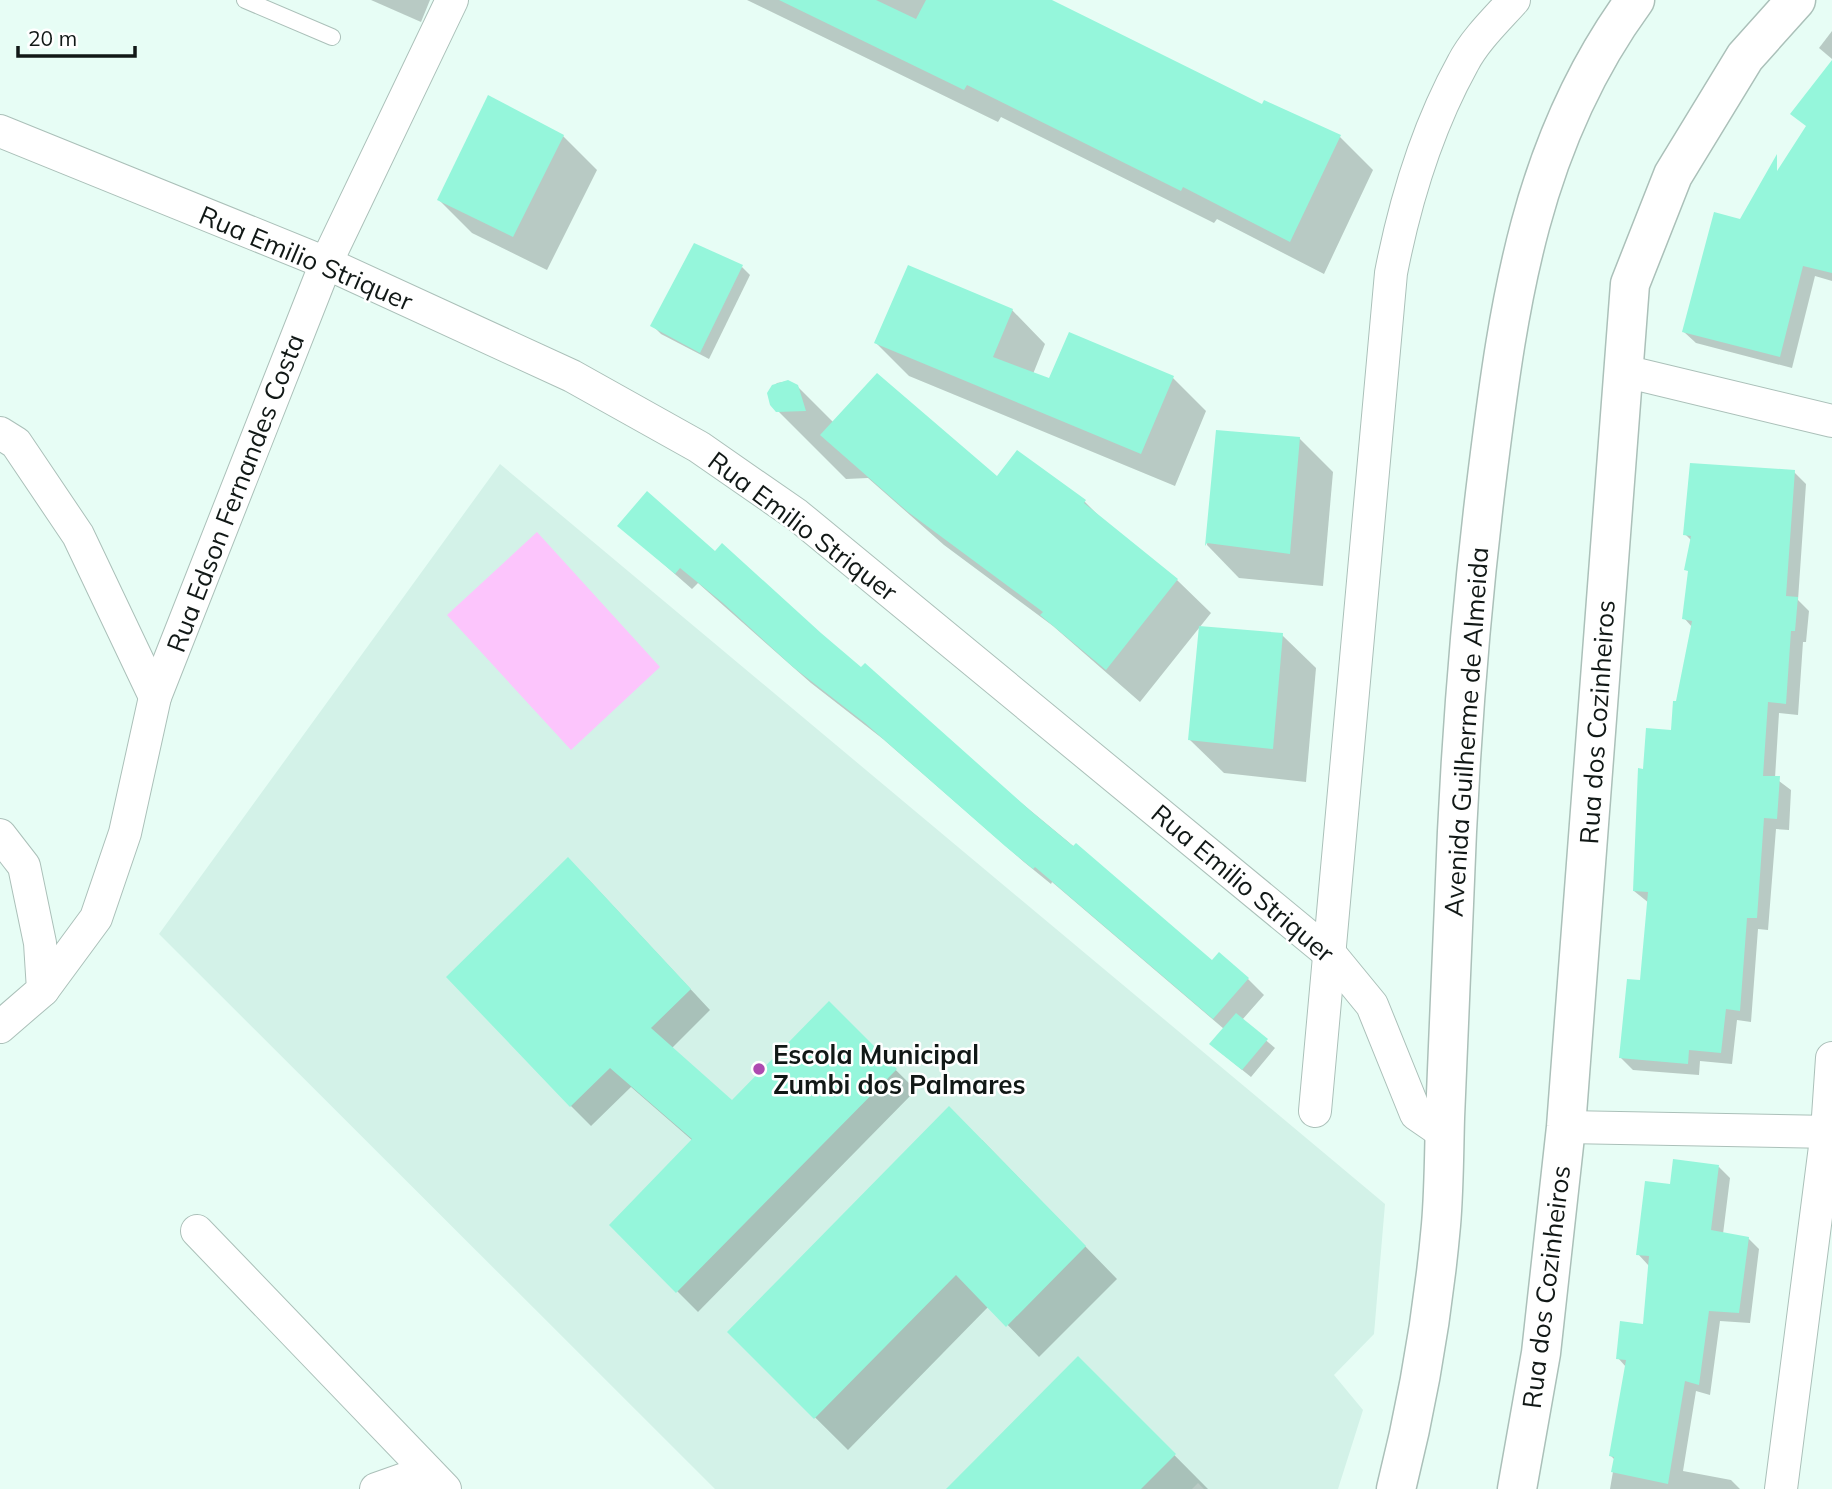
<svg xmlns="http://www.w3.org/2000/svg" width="1832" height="1489" viewBox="0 0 1832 1489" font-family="Mulish,sans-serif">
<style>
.built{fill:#d3f2e8}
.green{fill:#fcc5fc}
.shadow{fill:#0003}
.building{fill:#95f6db}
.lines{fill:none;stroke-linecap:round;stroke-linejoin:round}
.lane-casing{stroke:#abc0b9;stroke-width:18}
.street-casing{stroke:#abc0b9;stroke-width:34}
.secondary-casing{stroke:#abc0b9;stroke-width:41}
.lane{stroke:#fff;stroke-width:16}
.street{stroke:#fff;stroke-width:32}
.secondary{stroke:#fff;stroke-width:38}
.poi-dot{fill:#ad4ab0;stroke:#fff;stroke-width:2.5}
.labels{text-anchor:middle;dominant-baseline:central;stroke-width:5;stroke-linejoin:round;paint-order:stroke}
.street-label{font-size:26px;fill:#111816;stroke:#fff}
.poi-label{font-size:26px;font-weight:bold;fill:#111816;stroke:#fff;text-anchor:start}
</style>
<rect width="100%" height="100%" fill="#e7fdf5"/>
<polygon class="built" points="500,464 1385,1204 1374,1334 1334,1375 1363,1410 1338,1489 1204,1489 1198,1483 1192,1489 715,1489 159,934"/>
<polygon class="green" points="537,532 660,667 571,750 447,615"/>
<g class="shadow">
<polygon points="371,0 430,0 421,22"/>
<polygon points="747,0 1036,0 1263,106 1340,137 1373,170 1324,274 1217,219 1214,223 1001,117 998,122"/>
<polygon points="1832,31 1832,59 1819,48"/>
<polygon points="563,136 597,170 547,270 472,233 439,200"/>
<polygon points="1832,165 1832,281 1815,276 1792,368 1696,343 1684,332 1741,221"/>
<polygon points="742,267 750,275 709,359 661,334 653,326"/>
<polygon points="1012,310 1045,344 1033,374 1050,381 1173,378 1206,411 1175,486 909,376 876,343"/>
<polygon points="788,381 797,386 834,423 997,478 1085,502 1107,524 1177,580 1211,613 1140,702 1053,626 944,545 868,478 846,479 778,411 769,393 777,383"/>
<polygon points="1217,432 1299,438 1333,472 1323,586 1239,578 1207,545"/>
<polygon points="1794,472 1806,484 1798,600 1809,611 1806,642 1803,642 1798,715 1779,713 1775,778 1791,790 1789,830 1776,829 1768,930 1758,929 1751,1022 1737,1020 1732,1064 1700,1061 1699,1075 1633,1070 1621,1058 1642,982 1649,903 1634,891 1645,771 1673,732 1692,627 1684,618 1692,541 1685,534"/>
<polygon points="620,526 715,554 819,635 1213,962 1248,979 1264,995 1242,1020 1275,1048 1251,1077 1220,1052 1224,1029 1052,882 1051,884 1024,862 883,739 811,683 698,583 692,589"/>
<polygon points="1282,635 1316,668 1306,782 1224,773 1190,740"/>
<polygon points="588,879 710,1010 671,1049 732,1102 829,1004 916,1090 698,1312 611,1225 693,1141 631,1087 591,1126 571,1106"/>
<polygon points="982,1140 1117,1279 1039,1357 989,1306 848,1450 729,1332"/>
<polygon points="1719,1167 1730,1178 1723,1234 1748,1238 1759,1249 1750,1323 1720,1321 1710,1395 1696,1391 1683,1471 1731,1480 1740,1489 1610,1489 1615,1460 1611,1456 1626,1367 1618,1358 1644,1326 1649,1266 1638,1254 1672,1186"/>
<polygon points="1078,1358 1208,1489 948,1489"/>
</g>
<g class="building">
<polygon points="779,0 876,0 916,19 926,0 1052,0 1262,104 1264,100 1341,135 1290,242 1183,187 1181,191 967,85 964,90"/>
<polygon points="1832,60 1832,273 1803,266 1780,357 1682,332 1714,212 1740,219 1777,154 1777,171 1806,126 1790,114"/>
<polygon points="488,95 564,135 513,237 437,200"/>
<polygon points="694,243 743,265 700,353 650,326"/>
<polygon points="908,265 1013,309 993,357 1049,378 1069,332 1174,376 1141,454 874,343"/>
<polygon points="877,373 997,476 1017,450 1086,500 1084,503 1178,579 1106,670 1040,615 1043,612 908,512 820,435"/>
<polygon points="788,380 798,385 806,411 776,412 770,405 767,393 772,385"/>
<polygon points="1216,430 1300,437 1290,554 1207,543 1205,546"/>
<polygon points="1690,463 1795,470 1786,596 1798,597 1795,631 1791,631 1786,704 1768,702 1763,776 1780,776 1777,819 1764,818 1757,918 1747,918 1740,1011 1726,1009 1721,1053 1689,1050 1688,1064 1619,1058 1627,979 1640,980 1648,892 1633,891 1638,768 1643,769 1646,728 1671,730 1673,701 1676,701 1692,621 1682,619 1688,571 1684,570 1691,536 1683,535"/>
<polygon points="647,491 715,551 722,543 821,633 861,667 865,663 1032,812 1073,846 1076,843 1212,960 1219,952 1249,978 1213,1019 1035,867 1033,869 1005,846 865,723 793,667 723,603 680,568 675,574 617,526"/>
<polygon points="1199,626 1283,633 1273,749 1188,740"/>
<polygon points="568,857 691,989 651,1028 732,1100 829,1001 897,1069 676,1293 609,1225 692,1139 610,1068 570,1107 446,977"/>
<polygon points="1236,1013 1268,1039 1242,1070 1209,1044"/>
<polygon points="949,1106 1086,1246 1006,1327 956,1275 814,1419 727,1332"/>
<polygon points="1673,1159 1719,1165 1711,1230 1749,1237 1739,1313 1709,1311 1699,1385 1685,1381 1668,1484 1611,1472 1614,1457 1609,1456 1626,1360 1616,1359 1620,1321 1643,1324 1649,1256 1636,1255 1645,1181 1670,1184"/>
<polygon points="1078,1356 1176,1454 1141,1489 946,1489"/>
</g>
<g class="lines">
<g class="lane-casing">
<polyline id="lane" points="245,0 332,37"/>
</g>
<g class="street-casing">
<g id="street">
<polyline points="0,131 326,263 572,376 699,447 797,515 1331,955 1372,1005 1416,1114 1445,1134"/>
<polyline points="1624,371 1832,421"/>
<polyline points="0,433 16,443 78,535 155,697"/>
<polyline points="0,835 24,866 40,943 43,990 0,1027"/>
<polyline points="43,990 96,918 125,833 155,697 326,263 452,0"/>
<path d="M 1315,1111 L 1391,273 C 1405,201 1427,128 1463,63 C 1475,40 1496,20 1514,0"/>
<polyline points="1566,1127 1832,1132"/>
<polyline points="197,1231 445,1489"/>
<polyline points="376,1489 427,1471"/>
<polyline points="1781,1489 1827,1131 1832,1058"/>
</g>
</g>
<g class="secondary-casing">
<g id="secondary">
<path d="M 1396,1489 C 1418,1402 1433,1314 1441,1225 C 1444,1190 1444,1154 1445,1118 C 1448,1047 1451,975 1454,904 C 1459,759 1470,613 1488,469 C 1509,301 1531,142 1635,0"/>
<polyline points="1517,1489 1541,1353 1566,1127 1630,284 1673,175 1745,57 1796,0"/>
</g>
</g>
<use href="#lane" class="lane"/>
<use href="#street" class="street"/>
<use href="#secondary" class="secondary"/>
</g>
<circle class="poi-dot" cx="759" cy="1069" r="7"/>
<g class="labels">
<g class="street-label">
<text transform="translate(306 258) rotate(23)">Rua Emilio Striquer</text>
<text transform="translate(235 493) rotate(-69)">Rua Edson Fernandes Costa</text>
<text transform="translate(803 526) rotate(37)">Rua Emilio Striquer</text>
<text transform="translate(1597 722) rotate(-86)">Rua dos Cozinheiros</text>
<text transform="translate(1466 732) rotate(-86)">Avenida Guilherme de Almeida</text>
<text transform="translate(1243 883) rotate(40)">Rua Emilio Striquer</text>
<text transform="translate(1546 1287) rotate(-83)">Rua dos Cozinheiros</text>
</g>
<g class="poi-label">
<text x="773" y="1054">Escola Municipal<tspan x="773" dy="30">Zumbi dos Palmares</tspan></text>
</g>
</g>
<path d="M18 46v10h117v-10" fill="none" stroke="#111816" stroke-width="3.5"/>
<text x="28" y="46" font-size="21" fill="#111816" stroke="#ffffff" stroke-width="5" paint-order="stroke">20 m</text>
</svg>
